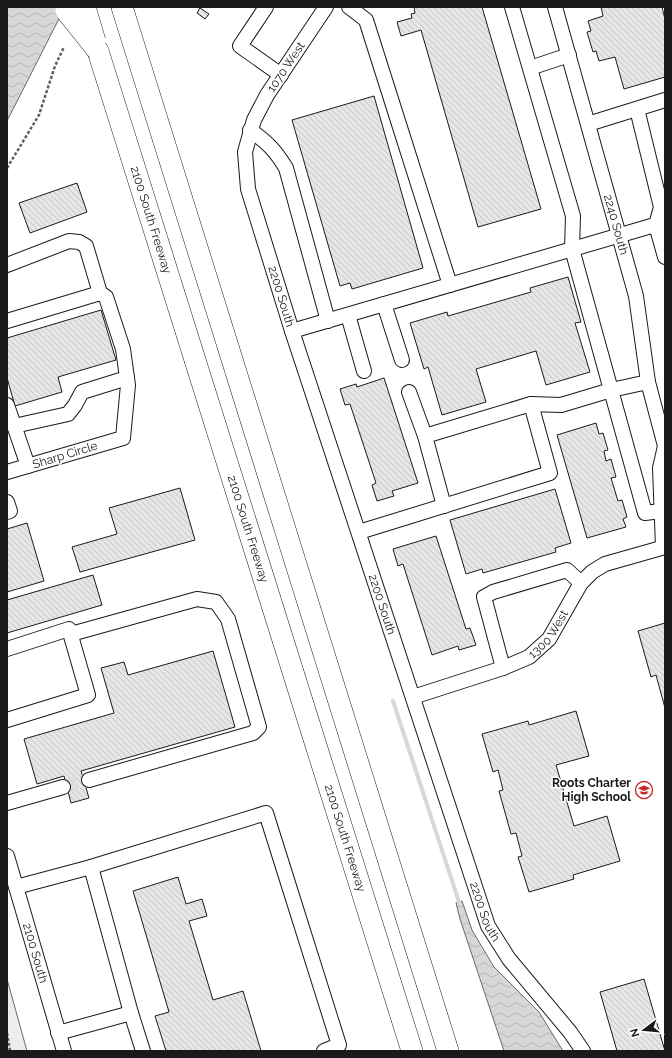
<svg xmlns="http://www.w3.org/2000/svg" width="672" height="1058" viewBox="0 0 672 1058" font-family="Raleway,sans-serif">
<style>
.built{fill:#ededed;stroke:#6a6a6a}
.water{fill:url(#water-waves);stroke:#6a6a6a}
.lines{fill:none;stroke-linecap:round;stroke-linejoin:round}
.stream{stroke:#d7d7d7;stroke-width:4}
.building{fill:url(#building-back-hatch);stroke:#1a1a1a}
.minor-tunnel{stroke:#ddd;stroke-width:14;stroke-dasharray:14 7;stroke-linecap:butt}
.minor-casing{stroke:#1a1a1a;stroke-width:16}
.highway-casing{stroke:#1a1a1a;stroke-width:22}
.path{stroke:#5f5f5f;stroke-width:2.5;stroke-dasharray:3 2;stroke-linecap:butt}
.minor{stroke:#fff;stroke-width:14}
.highway{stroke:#fff;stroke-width:21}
.highway-bridge-casing{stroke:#1a1a1a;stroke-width:22;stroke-linecap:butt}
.highway-bridge{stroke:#fff;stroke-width:21}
.labels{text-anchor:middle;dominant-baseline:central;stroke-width:3;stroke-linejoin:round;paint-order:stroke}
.street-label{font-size:12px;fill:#1a1a1a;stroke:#fff}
.poi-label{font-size:12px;font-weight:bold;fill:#1a1a1a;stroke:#fff;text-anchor:end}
</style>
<defs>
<pattern id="water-waves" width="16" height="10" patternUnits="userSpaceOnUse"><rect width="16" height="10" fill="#d7d7d7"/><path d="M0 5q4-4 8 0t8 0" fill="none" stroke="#b8b8b8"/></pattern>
<pattern id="building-back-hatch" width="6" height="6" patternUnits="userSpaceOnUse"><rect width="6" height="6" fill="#e6e6e6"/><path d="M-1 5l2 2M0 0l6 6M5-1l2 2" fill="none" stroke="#c5c5c5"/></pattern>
</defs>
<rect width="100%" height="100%" fill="#fff"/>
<polygon class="built" points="7,979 27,1051 7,1051"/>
<g class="water">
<polygon points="7,7 65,7 7,121"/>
<polygon points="462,901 472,930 494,967 539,1012 563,1051 504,1051 460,919 456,903"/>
</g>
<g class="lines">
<polyline class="stream" points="393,701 459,902"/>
</g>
<g class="building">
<polygon points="414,7 482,7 541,209 478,227 421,30 401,36 397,22 412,18 411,14 415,13"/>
<polygon points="601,7 662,7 665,19 665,77 624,89 615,57 599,61 596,51 593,52 587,32 591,31 588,21 603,16"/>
<polygon points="200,8 209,14 205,19 197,13"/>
<polygon points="374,96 423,268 352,289 350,283 340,286 292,120"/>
<polygon points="77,183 87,212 30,233 19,203"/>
<polygon points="568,277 581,322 575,323 590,372 546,385 536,351 476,369 486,402 442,415 428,367 424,369 410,323 447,312 448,316 531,292 530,288"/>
<polygon points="101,310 116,360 58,377 62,392 15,406 7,378 7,338"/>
<polygon points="384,378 418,483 392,491 394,496 377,501 372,485 376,483 350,404 345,405 340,389 356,384 357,387"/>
<polygon points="596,423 599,434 603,433 608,450 604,451 606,461 611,459 616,477 611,478 618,501 622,500 627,517 623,519 626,527 587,538 557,435"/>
<polygon points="180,488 195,540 80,572 72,547 117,534 109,508"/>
<polygon points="555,489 571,543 555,548 556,552 483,573 482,569 466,574 450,520"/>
<polygon points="27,523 44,581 7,592 7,529"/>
<polygon points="436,536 466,629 470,628 476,645 459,650 458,646 432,655 403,564 398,566 393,549"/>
<polygon points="93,575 102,605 7,633 7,600"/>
<polygon points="665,623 665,708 656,675 651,677 638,631"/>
<polygon points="213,651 235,727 81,771 89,798 71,803 64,776 37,784 24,739 114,713 101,668 124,662 128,675"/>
<polygon points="576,711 589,756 556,765 574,826 607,816 620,861 573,875 574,879 529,892 518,857 522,856 516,833 511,834 499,791 503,790 498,770 493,772 482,734 528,721 529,725"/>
<polygon points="178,877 186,904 202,899 207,916 189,921 213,1000 243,991 261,1051 166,1051 155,1016 169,1012 133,891"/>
<polygon points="644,979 665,1051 617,1051 600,992"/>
</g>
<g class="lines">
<polyline class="minor-tunnel" points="63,787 89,780"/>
<g class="minor-casing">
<g id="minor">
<polyline points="266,7 240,46 281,75"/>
<path id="s1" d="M 326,7 L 267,95 L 254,120 L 245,152 L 248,189 L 292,331 L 488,926 L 509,959 L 570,1032 L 583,1051"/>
<polyline points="349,7 366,20 450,285"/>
<polyline points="512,7 573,216 572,249 645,513 661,511"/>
<path id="s2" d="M 555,7 L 636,296 L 648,382 L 665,446 L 660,468 L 663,547"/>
<polyline points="530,68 569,55"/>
<polyline points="637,109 661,207 656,225 665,257"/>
<polyline points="588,124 665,100"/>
<path d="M 250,130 C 267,142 275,150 286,168 L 328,321"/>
<polyline points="7,265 69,241 79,242 86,246 100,293"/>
<polyline points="384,304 402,360"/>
<polyline points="348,315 364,371"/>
<polyline points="7,321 100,293 106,297 123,349 128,385 123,438 7,472"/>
<polyline points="292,331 665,222"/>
<polyline points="409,392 425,436"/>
<polyline points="7,405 28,466"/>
<polyline points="14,426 68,414 75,405 82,392 127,378"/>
<polyline points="7,502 10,511 7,512"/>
<polyline points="444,506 425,436 531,404"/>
<polyline points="359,532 550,473 531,404 561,405 611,390 648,382"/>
<polyline points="71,634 197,599 216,602 228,619 259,727 253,733 89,780"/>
<polyline points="7,649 69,629 88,695 7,720"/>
<polyline points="503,668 484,597 493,592 567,570 581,583"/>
<path id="s3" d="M 413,697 L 503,668 L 529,657 L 549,639 L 581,583 L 592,572 L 605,564 L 665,547"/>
<polyline points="7,803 63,787"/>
<path id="s4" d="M 7,856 L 64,1051"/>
<polyline points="91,867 266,813 339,1045 324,1051"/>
<polyline points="16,887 91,867 131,1013"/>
<polyline points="58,1033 131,1013 143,1051"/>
</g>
</g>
<g class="highway-casing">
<g id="highway">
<polyline points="122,7 448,1051"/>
<path id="s5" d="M 98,51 L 412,1051"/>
</g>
</g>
<g class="path">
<polyline points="7,168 39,115 55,66 64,47"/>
<polyline points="7,1033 10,1051"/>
</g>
<use href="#minor" class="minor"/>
<use href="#highway" class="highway"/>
<g class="highway-bridge-casing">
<g id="highway-bridge">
<polyline points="85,7 95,41"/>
<polyline points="66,11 98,51"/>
</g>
</g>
<use href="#highway-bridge" class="highway-bridge"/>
</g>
<defs>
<g id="school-ring" transform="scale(0.9)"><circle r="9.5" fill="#fff" stroke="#c62828" stroke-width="1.5"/><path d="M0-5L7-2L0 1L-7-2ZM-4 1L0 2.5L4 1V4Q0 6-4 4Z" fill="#c62828"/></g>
</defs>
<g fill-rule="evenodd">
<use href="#school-ring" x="644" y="790"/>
</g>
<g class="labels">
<g class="street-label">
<text transform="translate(286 67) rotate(-56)">1070 West</text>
<text stroke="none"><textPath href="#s5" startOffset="177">2100 South Freeway</textPath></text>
<text stroke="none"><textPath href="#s2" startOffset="226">2240 South</textPath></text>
<text stroke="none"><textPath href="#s1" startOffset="317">2200 South</textPath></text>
<text transform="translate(65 455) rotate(-17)">Sharp Circle</text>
<text stroke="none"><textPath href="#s5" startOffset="501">2100 South Freeway</textPath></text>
<text stroke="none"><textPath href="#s1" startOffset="641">2200 South</textPath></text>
<text stroke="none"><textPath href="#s3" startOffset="153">1300 West</textPath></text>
<text stroke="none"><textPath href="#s5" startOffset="825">2100 South Freeway</textPath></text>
<text stroke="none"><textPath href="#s1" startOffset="965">2200 South</textPath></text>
<text stroke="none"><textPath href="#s4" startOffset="101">2100 South</textPath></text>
</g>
<g class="poi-label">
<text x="631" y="783">Roots Charter<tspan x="631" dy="14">High School</tspan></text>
</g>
</g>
<rect width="672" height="1058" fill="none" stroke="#1a1a1a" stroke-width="16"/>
<g transform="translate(644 1030) rotate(254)" stroke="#ffffff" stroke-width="3" paint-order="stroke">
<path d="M0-3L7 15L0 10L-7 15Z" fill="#1a1a1a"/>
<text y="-6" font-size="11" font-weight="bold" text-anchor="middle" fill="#1a1a1a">N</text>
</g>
</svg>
